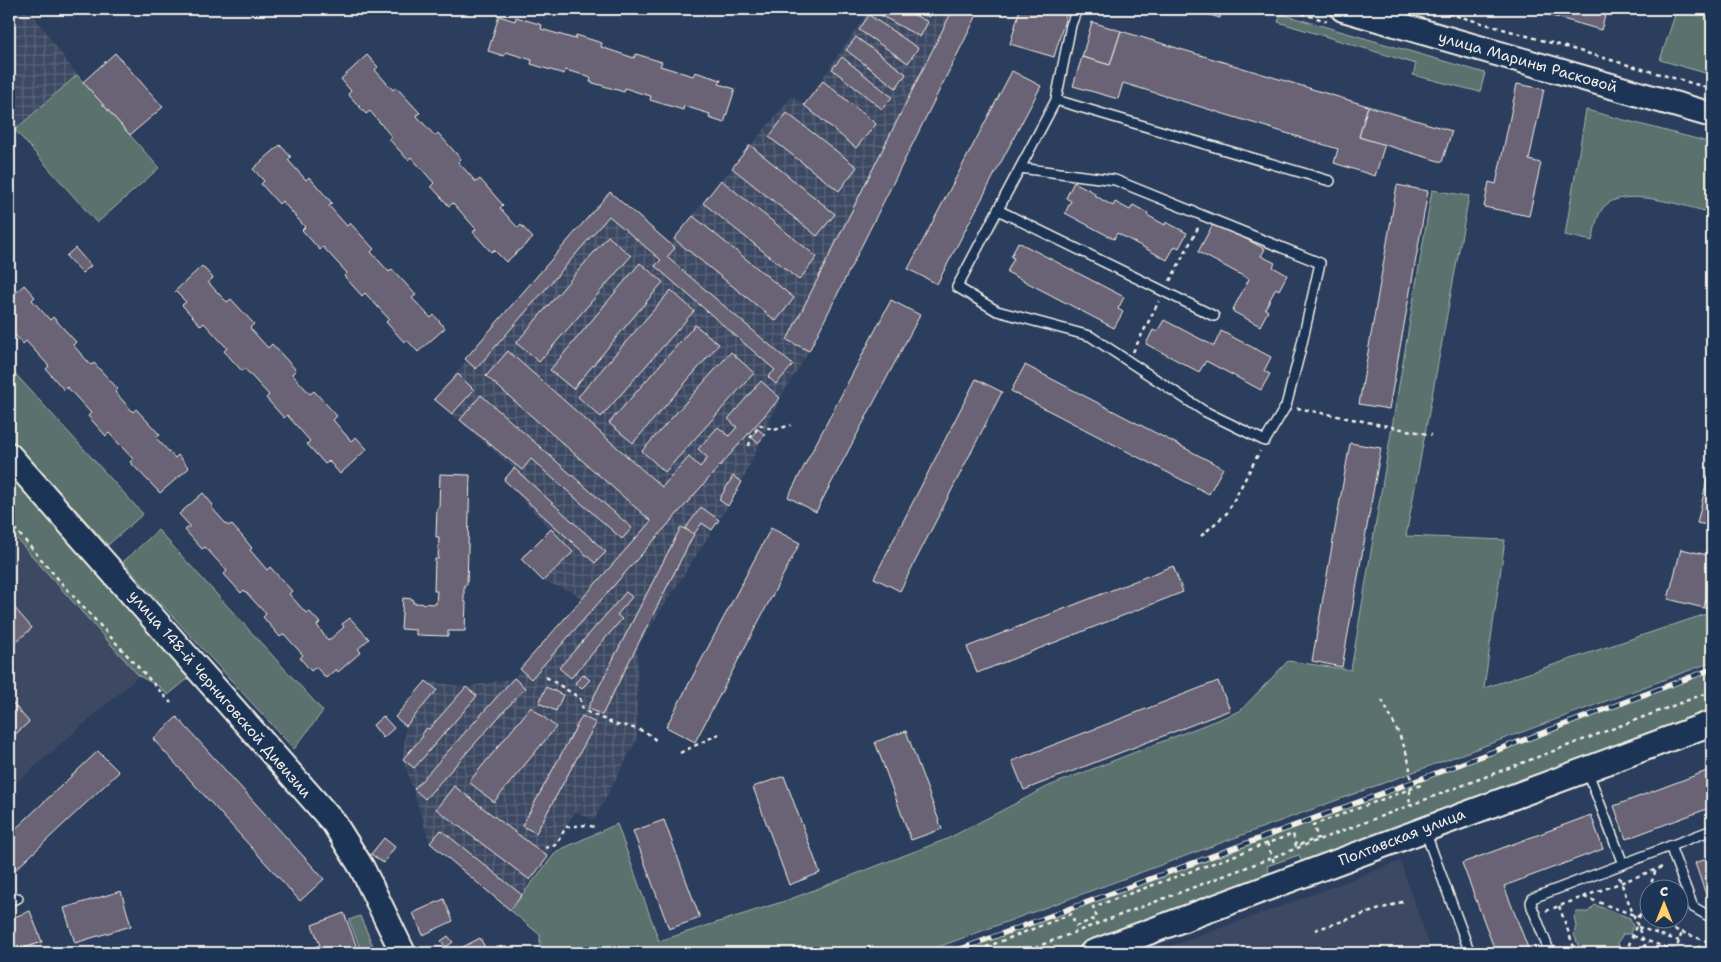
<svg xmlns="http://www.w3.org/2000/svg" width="1721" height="962" viewBox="0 0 1721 962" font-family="'Shantell Sans',sans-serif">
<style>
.built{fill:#3e4964}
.industrial{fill:url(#industrial-grid)}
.green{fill:#5a716d;stroke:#a7b1aa}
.building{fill:#696475;stroke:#f4f1e8}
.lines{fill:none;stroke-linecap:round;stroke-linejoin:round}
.lane-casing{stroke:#f4f1e8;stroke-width:12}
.secondary-casing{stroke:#f4f1e8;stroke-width:28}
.path{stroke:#f4f1e8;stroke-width:2.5;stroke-dasharray:4 4;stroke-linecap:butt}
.lane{stroke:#1d3557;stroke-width:9}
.secondary{stroke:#1d3557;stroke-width:24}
.rail-casing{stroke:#f4f1e8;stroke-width:5.5}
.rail{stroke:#1d3557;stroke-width:4;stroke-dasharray:11;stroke-linecap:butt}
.labels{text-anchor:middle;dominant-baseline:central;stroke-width:5;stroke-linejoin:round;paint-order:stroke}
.street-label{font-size:15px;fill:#f4f1e8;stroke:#1d3557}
</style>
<defs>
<pattern id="industrial-grid" width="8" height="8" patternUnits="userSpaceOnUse" patternTransform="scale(1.25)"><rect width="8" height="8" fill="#3e4964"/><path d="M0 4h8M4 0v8" fill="none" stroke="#5a647a"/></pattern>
</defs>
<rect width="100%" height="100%" fill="#2c3e5d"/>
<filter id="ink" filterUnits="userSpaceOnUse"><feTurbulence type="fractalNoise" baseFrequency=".02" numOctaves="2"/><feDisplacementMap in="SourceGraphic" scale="10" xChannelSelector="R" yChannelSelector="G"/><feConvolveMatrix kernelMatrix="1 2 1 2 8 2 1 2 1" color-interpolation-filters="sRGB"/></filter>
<g filter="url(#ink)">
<g class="built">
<polygon points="9,530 139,676 9,789"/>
<polygon points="1400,861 1432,953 1152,953 1290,903"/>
</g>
<g class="industrial">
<polygon points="9,9 29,9 77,75 9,136"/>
<polygon points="870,9 980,9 809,351 780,398 742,482 728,506 638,646 637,739 594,820 575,812 548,857 530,880 522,895 510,910 430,843 403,759 406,726 395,717 426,681 466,687 514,678 582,600 575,593 543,581 520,558 550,529 504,480 514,468 434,399 610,192 670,243 792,96 804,105"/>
</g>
<g class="green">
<polygon points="1671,9 1712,9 1712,75 1660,60 1675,15"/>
<polygon points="1281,14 1485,73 1480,92 1413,75 1416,64 1278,22"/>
<polygon points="77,75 159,168 97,223 15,130"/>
<path d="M 1586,110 L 1712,143 L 1712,213 C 1687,207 1621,184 1603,208 C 1596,217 1595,230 1592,241 L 1565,235 Z"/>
<polygon points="1432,190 1469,196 1406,536 1505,540 1484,688 1712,612 1712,662 922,953 540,953 540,935 510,910 557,851 617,824 659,941 788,900 947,839 1049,786 1240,711 1288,661 1351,670"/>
<polygon points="9,367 143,514 108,545 9,437"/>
<polygon points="9,475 46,513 190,677 168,695 160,687 139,676 9,530"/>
<polygon points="158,530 323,711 294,749 123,562"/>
<polygon points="1712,671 1712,713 1303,866 1299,855 1267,866 1271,878 1064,953 954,953"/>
<polygon points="1595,905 1630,918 1633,926 1630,934 1623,934 1618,942 1619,948 1606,953 1581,953 1574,934 1576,926 1574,917 1577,912 1588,912"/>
<polygon points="360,916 376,953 362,953 349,920"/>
</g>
<g class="building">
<polygon points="874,9 903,9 928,22 920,37 873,11"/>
<polygon points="914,9 934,9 929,17"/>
<polygon points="953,9 980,9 809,351 787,340"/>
<polygon points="1020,9 1068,9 1054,57 1010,44"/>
<polygon points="1190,9 1222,9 1220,18"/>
<polygon points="1532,9 1607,9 1601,30 1531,10"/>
<polygon points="869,15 918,48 908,63 859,30"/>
<polygon points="499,16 515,21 516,17 542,25 541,29 575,39 576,35 602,43 601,47 634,58 636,54 662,62 660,66 693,76 695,72 721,80 719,84 735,89 724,123 709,118 710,114 684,106 683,110 650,100 651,96 640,93 625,88 624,92 590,82 591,78 577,73 565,70 564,74 531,64 532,60 506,52 504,56 488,51"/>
<polygon points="1092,22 1121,31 1110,65 1082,57"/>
<polygon points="1121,31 1368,106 1359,137 1385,144 1375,176 1334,163 1338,149 1123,83 1118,99 1073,86 1082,57 1110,65"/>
<polygon points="856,37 906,74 896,88 846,50"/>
<polygon points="115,53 163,107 130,135 83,82"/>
<polygon points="367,55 378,67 375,70 393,90 396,87 420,113 416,115 424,124 435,136 438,133 461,159 458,162 468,173 476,182 480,179 503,205 500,208 518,228 521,225 533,238 506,262 494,250 491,252 473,232 476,229 453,203 449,206 431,186 434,183 411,157 408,160 389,139 392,137 370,111 366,114 348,94 351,91 341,79"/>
<polygon points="842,57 892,97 882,109 832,69"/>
<polygon points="1012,71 1041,86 937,284 908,269"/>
<polygon points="823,81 876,124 856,148 804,105"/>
<polygon points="1517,84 1544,89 1529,160 1541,163 1529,216 1484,207 1489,182 1496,184"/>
<polygon points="1368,106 1452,131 1442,162 1359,137"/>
<polygon points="787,113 857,167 839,191 769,137"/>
<polygon points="280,145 291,157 288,160 306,180 309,177 332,203 329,206 347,226 350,223 374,249 371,252 389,272 392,269 416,295 412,298 431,318 434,315 445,328 418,352 407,340 404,342 386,322 389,319 365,293 362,296 344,276 347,273 323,247 320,250 302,230 305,227 282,201 279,204 261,184 264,181 253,169"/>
<polygon points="750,145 835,214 817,236 732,168"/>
<polygon points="721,180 817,257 799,280 703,203"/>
<polygon points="1074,182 1095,193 1094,195 1113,206 1115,202 1130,210 1133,205 1148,213 1147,215 1165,225 1166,222 1187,233 1179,248 1175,246 1167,260 1117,233 1114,239 1065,213 1071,201 1066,198"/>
<polygon points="1397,185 1428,191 1389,409 1359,404"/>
<polygon points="610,192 675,248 667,257 793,365 776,384 768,377 775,370 655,266 661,260 609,216 476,369 465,359"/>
<polygon points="693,216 794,298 776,321 674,239"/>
<polygon points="1214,222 1265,249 1261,256 1275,263 1273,267 1287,275 1279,290 1276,288 1265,309 1268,311 1260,326 1232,311 1249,279 1198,252"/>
<polygon points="608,236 631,256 539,362 516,343"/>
<polygon points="1018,242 1124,297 1118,309 1123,312 1114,328 1007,272 1014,258 1011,257"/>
<polygon points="75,248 91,266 82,273 66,256"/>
<polygon points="640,263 663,282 573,389 550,370"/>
<polygon points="202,266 213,278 208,282 217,292 227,302 231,299 254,324 250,328 268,348 272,344 296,370 292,374 310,394 314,391 337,416 333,420 351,441 356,437 367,449 340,474 329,461 325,464 307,444 310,441 287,415 284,418 266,398 269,395 245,369 242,371 224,351 227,348 204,323 201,326 182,305 186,302 175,291"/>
<polygon points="24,285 35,297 32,300 50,320 53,317 76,342 73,345 91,365 94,363 118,389 115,392 133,412 136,409 160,435 156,438 175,458 178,455 189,468 160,493 130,462 133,459 109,433 106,436 88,416 91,413 67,387 64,390 46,369 49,366 26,341 23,344 9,328 9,299"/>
<polygon points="671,290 694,311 601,417 578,397"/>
<polygon points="891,300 920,315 816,512 788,497"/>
<polygon points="1164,320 1214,346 1221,331 1271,357 1264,371 1270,374 1261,390 1206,361 1199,372 1146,344 1153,330 1157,332"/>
<polygon points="695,325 719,344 633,443 609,423"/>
<polygon points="508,351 662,487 689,457 700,467 708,458 698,449 718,427 729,436 737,427 728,419 761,381 780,398 531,679 520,669 651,521 486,376"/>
<polygon points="731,352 754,373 665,472 642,451"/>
<polygon points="1025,365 1223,468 1209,494 1011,391"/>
<polygon points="458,374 474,390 452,414 434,399"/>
<polygon points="976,379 1002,392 900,591 874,578"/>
<polygon points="481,395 632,528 622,539 531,459 522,470 460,420"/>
<polygon points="758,429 765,435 758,443 751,437"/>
<polygon points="1350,443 1381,448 1342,667 1312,661"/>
<polygon points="1712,459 1712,526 1697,523"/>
<polygon points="514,468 606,552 595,563 504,480"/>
<polygon points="440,474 470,475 467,585 464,585 464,601 466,602 465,631 448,631 448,636 416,635 416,630 401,629 403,598 413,599 413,603 436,604 437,591 434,591 435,559 438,559 439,537 436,537 437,508 439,508"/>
<polygon points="733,476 742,482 728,506 719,500"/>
<polygon points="203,493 213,505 211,507 228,526 231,524 242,536 252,548 250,550 267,570 270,567 292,591 289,594 306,613 309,611 320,623 317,625 328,641 344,627 342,624 350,618 369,639 358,649 361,652 338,672 336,669 326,678 316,667 311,671 300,658 303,655 284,634 280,637 263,617 266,614 244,590 241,593 224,574 227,571 205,547 202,549 185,530 190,526 179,514"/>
<polygon points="701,507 719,520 712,530 702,523 694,534 685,529"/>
<polygon points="681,527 694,534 602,715 588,708"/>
<polygon points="771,528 800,543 695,742 666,727"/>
<polygon points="551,529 573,552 543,581 521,559"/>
<polygon points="1681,549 1712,556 1712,575 1704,608 1668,599"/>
<polygon points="1173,566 1183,592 977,673 967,647"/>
<polygon points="626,592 632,597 617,615 622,619 571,678 559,668"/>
<polygon points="13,606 32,628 9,648 9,609"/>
<polygon points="583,674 590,680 582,688 575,683"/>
<polygon points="514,678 525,688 425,799 414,789"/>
<polygon points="426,681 437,690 406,726 395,717"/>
<polygon points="1218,681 1230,710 1024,790 1012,761"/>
<polygon points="466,687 477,696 414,768 403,759 423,736 421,734 427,728 429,729"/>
<polygon points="546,687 563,695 556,711 539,703"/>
<polygon points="9,699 29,722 9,740"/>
<polygon points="531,707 556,727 494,802 469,782"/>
<polygon points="383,716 394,728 383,738 373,725"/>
<polygon points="582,716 596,723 536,833 522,826"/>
<polygon points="177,717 324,879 300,901 153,739"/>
<polygon points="906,731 942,829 911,840 875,742"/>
<polygon points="98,751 119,772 12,873 9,870 9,835"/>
<polygon points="1712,769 1712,807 1626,839 1614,806"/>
<polygon points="784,776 820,873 789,885 753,787"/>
<polygon points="454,786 548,857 530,880 436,809"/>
<polygon points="1591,815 1603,849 1504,886 1530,953 1496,953 1462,863"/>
<polygon points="664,820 700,918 669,929 633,831"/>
<polygon points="441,830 522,895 510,910 430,843"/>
<polygon points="384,838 395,847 383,863 371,854"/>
<polygon points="1712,857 1712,892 1706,895 1695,863"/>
<polygon points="121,891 131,926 75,943 64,908"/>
<polygon points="444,899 453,921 423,935 413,913"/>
<polygon points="30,911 42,942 9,953 9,919"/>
<polygon points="344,913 359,953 298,953 320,945 312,925"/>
<polygon points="448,936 453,942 446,947 441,941"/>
<polygon points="480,938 488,953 464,953 461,948"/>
<polygon points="1700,946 1703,953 1682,953"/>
</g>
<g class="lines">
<g class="lane-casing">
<g id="lane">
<polyline points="1056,100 1330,181"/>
<polyline points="1020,168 1115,180 1320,263 1300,352 1286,406 1265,441 1204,411 1090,336 997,311 957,287 1056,100 1071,25 1077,9"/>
<polyline points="998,210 1214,316"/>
<polyline points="1425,831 1470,953"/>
<polyline points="1670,846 1693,907 1712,918"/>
<polyline points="1623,864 1712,830"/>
<polyline points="9,901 18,898"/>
<polyline points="1550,953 1532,907 1531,902 1533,898 1623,864 1587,770"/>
</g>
</g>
<g class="secondary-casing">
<g id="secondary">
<polyline points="1343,9 1712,115"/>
<polyline points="9,455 334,823 362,868 403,953"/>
<polyline points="1092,953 1712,723"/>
</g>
</g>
<g class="path">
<polyline points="1286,9 1327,21"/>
<polyline points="1433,9 1712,89"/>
<polyline points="1170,281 1199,226"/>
<polyline points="1133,352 1159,301"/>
<polyline points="1297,408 1432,435"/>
<polyline points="749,446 751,437 760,425 774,430 791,425"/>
<polyline points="9,522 65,587 171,703"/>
<polyline points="1201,536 1227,513 1260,451"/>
<polyline points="546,677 580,698 583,710 617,725 627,726 646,732 658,742"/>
<path d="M 1382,700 C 1392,720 1408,748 1410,770 C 1411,782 1410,794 1409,806"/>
<polyline points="680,753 719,734"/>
<polyline points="1267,843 1275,865"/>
<polyline points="545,848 556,845 566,827 586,825 595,827"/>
<polyline points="1619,877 1648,953"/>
<polyline points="1649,890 1656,869"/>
<polyline points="1584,897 1712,943"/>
<polyline points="1559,906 1576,953"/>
<polyline points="1546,911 1665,866"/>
<polyline points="1639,917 1648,891"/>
<polyline points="1638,927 1679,941"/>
<polyline points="1315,930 1405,901"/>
<polyline points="1633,936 1676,951"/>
<polyline points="1629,947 1646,953"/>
<polyline points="971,953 1071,914 1076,926 1097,918 1093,907 1293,834 1296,846 1318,838 1313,825 1421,785"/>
<polyline points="1020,953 1712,691"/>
<polyline points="1614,953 1628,948"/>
<polyline points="1626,953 1636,926"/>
<polyline points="1675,953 1682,932"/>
</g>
<use href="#lane" class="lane"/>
<use href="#secondary" class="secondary"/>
<g class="rail-casing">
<polyline id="rail" points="950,953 1410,783 1712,669"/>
</g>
<use href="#rail" class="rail"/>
</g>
</g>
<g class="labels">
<g class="street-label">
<text transform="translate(1528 62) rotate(16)">улица Марины Расковой</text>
<text transform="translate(220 694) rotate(49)">улица 148-й Черниговской Дивизии</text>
<text transform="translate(1402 837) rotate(-21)">Полтавская улица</text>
</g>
</g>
<rect width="1721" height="962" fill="none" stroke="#1d3557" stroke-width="30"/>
<rect x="15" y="15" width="1691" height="932" fill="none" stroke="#f4f1e8" stroke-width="2" filter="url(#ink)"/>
<g transform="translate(1664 904)"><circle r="24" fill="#1d3557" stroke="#738091"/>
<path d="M0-4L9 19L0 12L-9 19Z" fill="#ffd166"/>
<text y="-8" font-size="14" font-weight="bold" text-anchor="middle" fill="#f4f1e8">С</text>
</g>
</svg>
